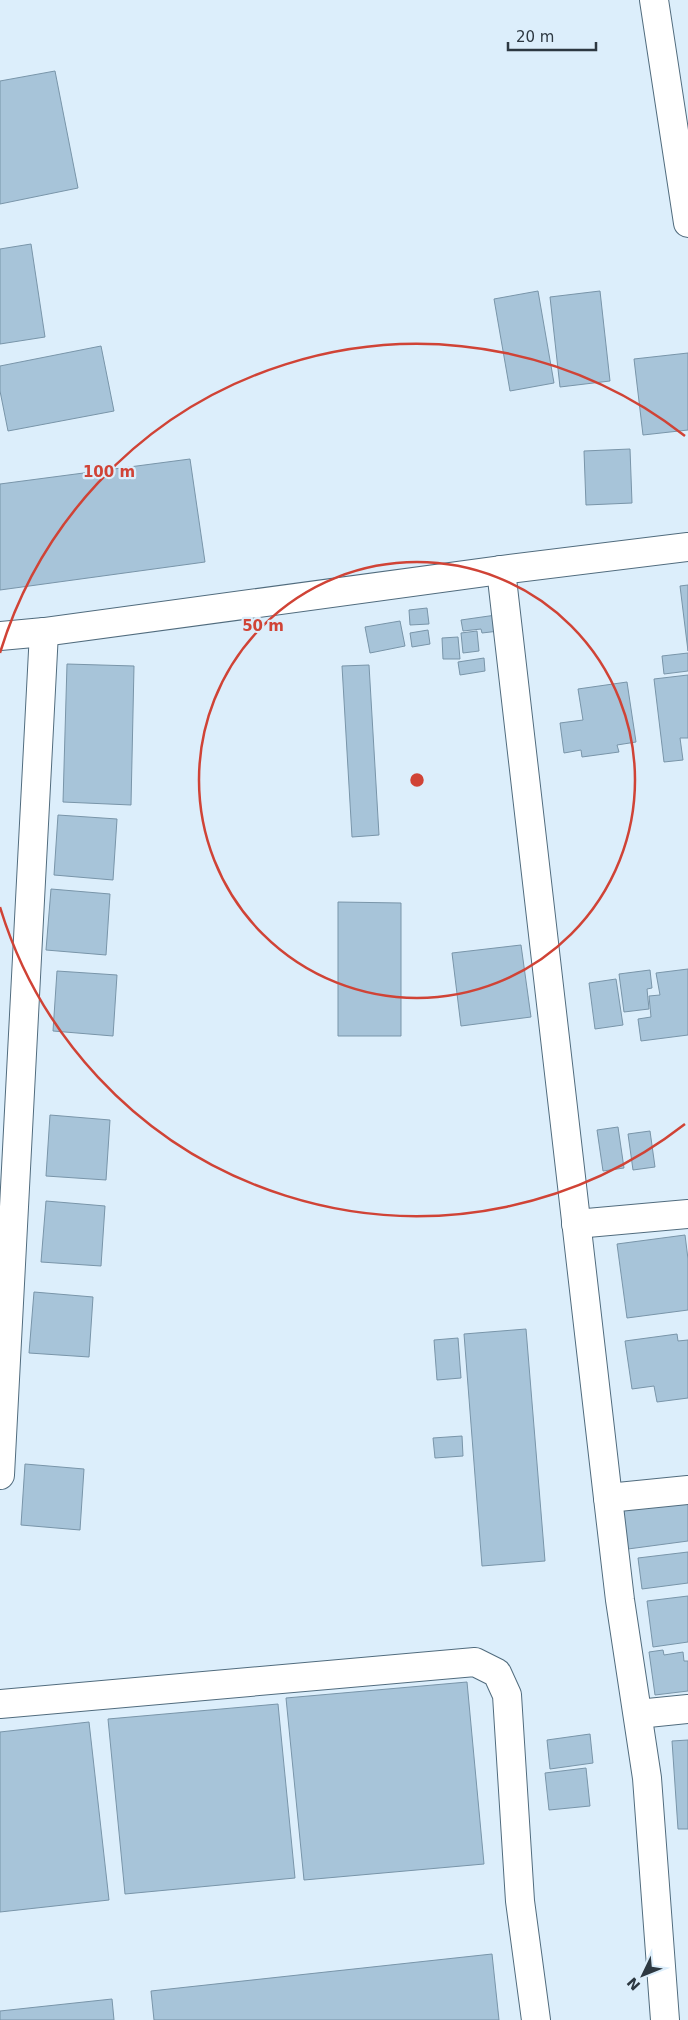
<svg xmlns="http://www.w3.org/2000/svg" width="688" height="2020" viewBox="0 0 688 2020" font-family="'DejaVu Sans',sans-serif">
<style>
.building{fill:#a7c4d9;stroke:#7995a9}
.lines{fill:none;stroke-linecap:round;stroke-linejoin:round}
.minor-casing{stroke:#516c7e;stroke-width:30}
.minor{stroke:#fff;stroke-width:28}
.ring{fill:none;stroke:#d04336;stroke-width:2.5}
.centre{fill:#d04336;stroke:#dceefb;stroke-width:2.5}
.ring-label{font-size:15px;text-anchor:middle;font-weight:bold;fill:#d04336;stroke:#dceefb;stroke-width:4.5;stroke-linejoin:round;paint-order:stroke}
</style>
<rect width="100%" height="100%" fill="#dceefb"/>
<g class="building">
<polygon points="55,71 78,188 0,204 0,81"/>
<polygon points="31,244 45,337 0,344 0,249"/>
<polygon points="538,291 554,383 510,391 494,299"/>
<polygon points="600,291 610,381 560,387 550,297"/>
<polygon points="101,346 114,411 8,431 0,391 0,366"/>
<polygon points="688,353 688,430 643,435 634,359"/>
<polygon points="630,449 632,503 586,505 584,451"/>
<polygon points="190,459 205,562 0,590 0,484"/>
<polygon points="688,585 688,651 680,586"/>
<polygon points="427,608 429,624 410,625 409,610"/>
<polygon points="496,615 499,631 482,633 481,629 463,631 461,620"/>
<polygon points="400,621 405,646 370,653 365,627"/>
<polygon points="428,630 430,644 412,647 410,633"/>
<polygon points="477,631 479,651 463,653 461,633"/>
<polygon points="458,637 460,659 443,659 442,638"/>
<polygon points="688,653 688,671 664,674 662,656"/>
<polygon points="484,658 485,671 460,675 458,662"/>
<polygon points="67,664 134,666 131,805 63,802"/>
<polygon points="369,665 379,835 352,837 342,666"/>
<polygon points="688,675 688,738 680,738 683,760 664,762 654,679"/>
<polygon points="627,682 636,742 617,745 619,752 582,757 581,750 564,753 560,723 583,720 578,689"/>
<polygon points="58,815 117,819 113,880 54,875"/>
<polygon points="51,889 110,894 106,955 46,950"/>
<polygon points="338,902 401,903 401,1036 338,1036"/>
<polygon points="521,945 531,1017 461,1026 452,953"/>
<polygon points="688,969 688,1035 641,1041 638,1019 651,1017 649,996 660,995 656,973"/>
<polygon points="650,970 652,988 647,989 649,1009 624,1012 619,974"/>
<polygon points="57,971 117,975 113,1036 53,1031"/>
<polygon points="616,979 623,1025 595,1029 589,983"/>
<polygon points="50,1115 110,1120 106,1180 46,1176"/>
<polygon points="618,1127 624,1168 603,1171 597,1130"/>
<polygon points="650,1131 655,1167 633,1170 628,1134"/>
<polygon points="46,1201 105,1206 101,1266 41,1262"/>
<polygon points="685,1235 688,1259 688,1310 627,1318 617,1244"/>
<polygon points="34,1292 93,1297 89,1357 29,1353"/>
<polygon points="526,1329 545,1561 482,1566 464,1334"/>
<polygon points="677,1334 678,1341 688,1340 688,1398 657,1402 654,1386 632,1389 625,1341"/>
<polygon points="458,1338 461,1378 437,1380 434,1340"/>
<polygon points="462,1436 463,1456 435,1458 433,1438"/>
<polygon points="25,1464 84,1469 80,1530 21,1525"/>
<polygon points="688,1494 688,1541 628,1549 621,1503"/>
<polygon points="688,1552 688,1583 642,1589 638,1558"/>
<polygon points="688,1596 688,1642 653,1647 647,1601"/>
<polygon points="663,1650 664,1655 683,1652 684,1661 688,1661 688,1691 655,1695 649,1652"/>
<polygon points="467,1682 484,1864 304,1880 286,1698"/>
<polygon points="278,1704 295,1878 125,1894 108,1719"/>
<polygon points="89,1722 109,1900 0,1912 0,1732"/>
<polygon points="590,1734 593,1763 550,1769 547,1740"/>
<polygon points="688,1740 688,1829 678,1829 672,1741"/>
<polygon points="586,1768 590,1806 549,1810 545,1773"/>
<polygon points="492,1954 499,2020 154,2020 151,1991"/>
<polygon points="112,1999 114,2020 0,2020 0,2011"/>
</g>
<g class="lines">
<g class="minor-casing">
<g id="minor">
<polyline points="654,0 688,223"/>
<polyline points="501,570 608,1498 620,1600 647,1778 665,2020"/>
<polyline points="0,636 44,632 501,570 688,547"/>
<polyline points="576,1224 688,1214"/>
<polyline points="0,1475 44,632"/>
<polyline points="608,1498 688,1490"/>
<polyline points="0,1704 475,1662 497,1673 507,1695 520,1901 536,2020"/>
<polyline points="638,1714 688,1709"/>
</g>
</g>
<use href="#minor" class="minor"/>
</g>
<g class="ring">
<circle cx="417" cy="780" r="218"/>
<path d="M685 1124A436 436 0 0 1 0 907M0 653A436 436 0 0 1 685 436"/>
</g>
<circle cx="417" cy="780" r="8" class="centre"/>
<g class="ring-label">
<text x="109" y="477">100 m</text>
<text x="263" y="631">50 m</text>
</g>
<g transform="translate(643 1975) rotate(227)" stroke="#dceefb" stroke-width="4" paint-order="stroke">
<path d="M0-4L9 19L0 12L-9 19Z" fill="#2d3841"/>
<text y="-8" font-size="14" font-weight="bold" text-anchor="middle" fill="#2d3841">N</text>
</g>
<path d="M508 42v8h88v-8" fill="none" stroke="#2d3841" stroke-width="2.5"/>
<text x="516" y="42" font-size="15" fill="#2d3841" stroke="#dceefb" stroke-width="4" paint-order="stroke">20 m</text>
</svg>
